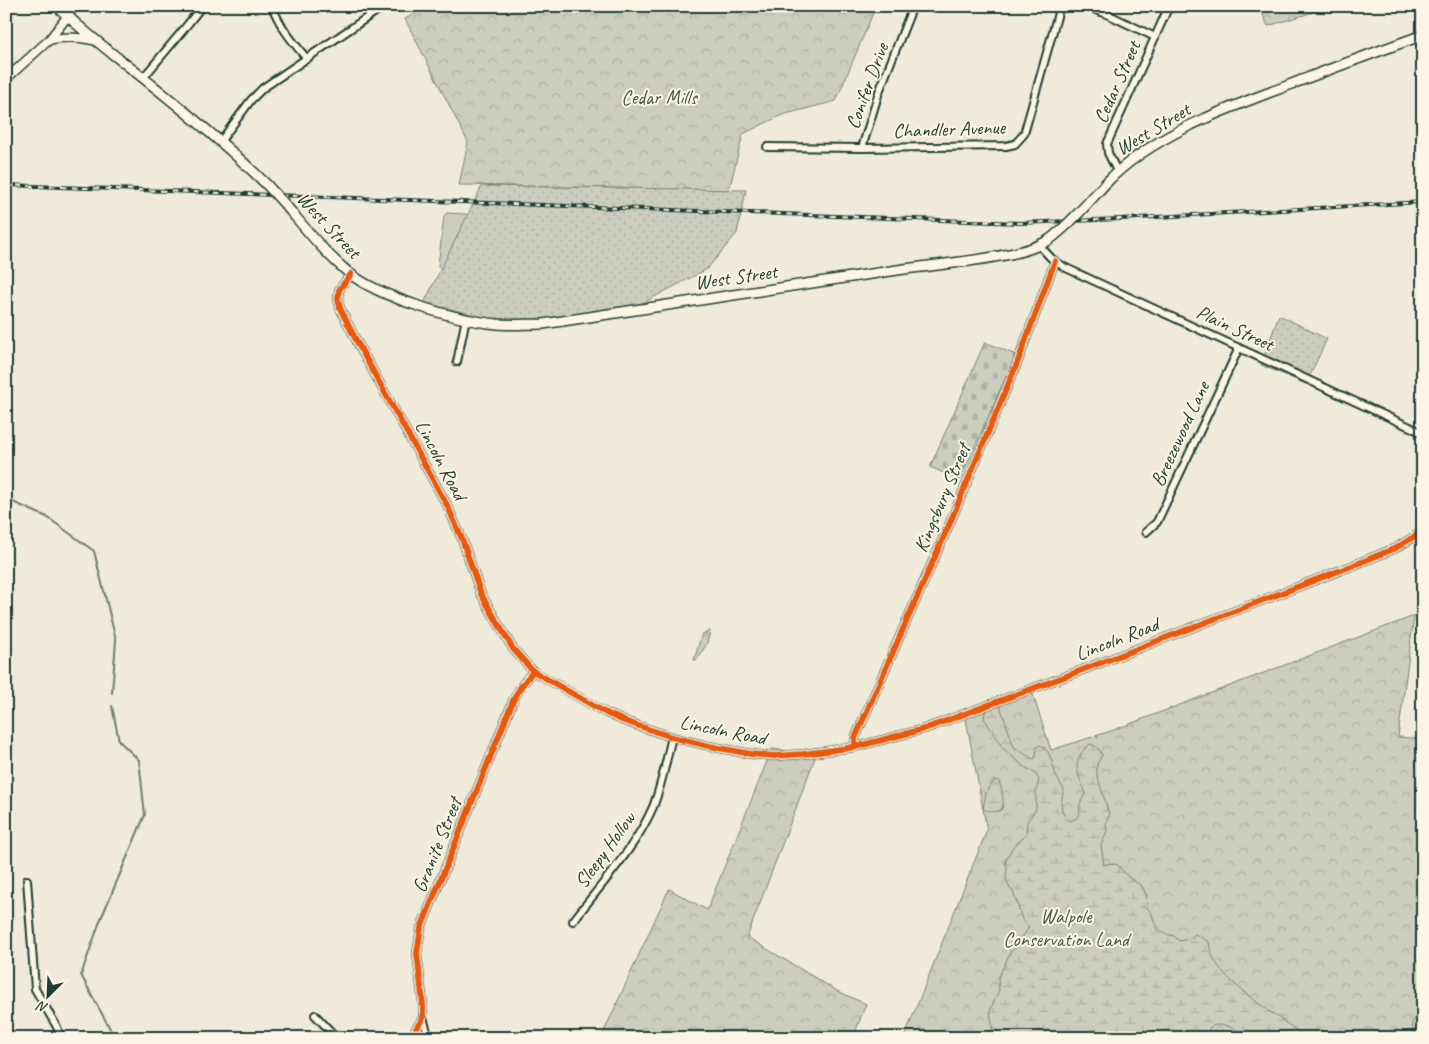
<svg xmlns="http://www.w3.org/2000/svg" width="1429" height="1044" viewBox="0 0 1429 1044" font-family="Caveat,sans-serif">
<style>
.green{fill:#cccdbf;stroke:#76857a}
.forest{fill:url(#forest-crowns);stroke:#76857a}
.wetland{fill:url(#wetland-marsh);stroke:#76857a}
.cemetery{fill:url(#cemetery-stones);stroke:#76857a}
.park{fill:url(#park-dots);stroke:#76857a}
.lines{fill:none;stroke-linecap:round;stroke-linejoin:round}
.stream{stroke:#6c7d71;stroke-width:2}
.minor-casing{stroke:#1f3d34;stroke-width:10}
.tertiary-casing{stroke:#1f3d34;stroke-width:11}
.secondary-casing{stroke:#1f3d34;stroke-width:12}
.minor{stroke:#fcf5e5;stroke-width:6}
.tertiary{stroke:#fcf5e5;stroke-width:8}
.secondary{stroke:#fcf5e5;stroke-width:9}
.rail-casing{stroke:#1f3d34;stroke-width:4}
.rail{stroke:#fcf5e5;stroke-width:2;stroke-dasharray:5.5;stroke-linecap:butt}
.secondary-bridge-casing{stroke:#1f3d34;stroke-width:12;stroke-linecap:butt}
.secondary-bridge{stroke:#fcf5e5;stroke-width:9}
.cycleway-casing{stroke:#fcf5e5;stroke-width:9}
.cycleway{stroke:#e8590c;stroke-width:6}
.labels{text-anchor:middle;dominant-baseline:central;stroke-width:4;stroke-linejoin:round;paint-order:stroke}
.street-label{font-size:20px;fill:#1f3d34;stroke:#fcf5e5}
.park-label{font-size:20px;fill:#425a50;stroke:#fcf5e5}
</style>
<defs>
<pattern id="forest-crowns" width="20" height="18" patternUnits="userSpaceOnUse" patternTransform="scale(1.25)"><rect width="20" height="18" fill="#cccdbf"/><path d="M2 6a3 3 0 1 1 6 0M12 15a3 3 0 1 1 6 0" fill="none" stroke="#afb1a5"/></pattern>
<pattern id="wetland-marsh" width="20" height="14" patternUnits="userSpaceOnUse" patternTransform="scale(1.25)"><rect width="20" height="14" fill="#cccdbf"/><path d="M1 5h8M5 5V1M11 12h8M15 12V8" fill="none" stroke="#afb1a5"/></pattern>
<pattern id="cemetery-stones" width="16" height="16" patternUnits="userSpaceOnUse" patternTransform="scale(1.25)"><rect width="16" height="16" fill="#cccdbf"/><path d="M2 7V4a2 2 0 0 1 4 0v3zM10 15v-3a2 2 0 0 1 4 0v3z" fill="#afb1a5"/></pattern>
<pattern id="park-dots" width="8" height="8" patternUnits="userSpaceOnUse" patternTransform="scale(1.25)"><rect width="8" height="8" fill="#cccdbf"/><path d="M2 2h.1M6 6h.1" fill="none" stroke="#afb1a5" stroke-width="1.8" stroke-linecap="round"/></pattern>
</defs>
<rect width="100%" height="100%" fill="#efeada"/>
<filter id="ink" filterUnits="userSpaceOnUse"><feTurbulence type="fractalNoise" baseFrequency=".02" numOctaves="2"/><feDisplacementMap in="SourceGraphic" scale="10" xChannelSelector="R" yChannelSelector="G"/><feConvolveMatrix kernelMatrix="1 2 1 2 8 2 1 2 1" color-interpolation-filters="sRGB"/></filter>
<g filter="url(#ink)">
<polygon class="green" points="447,213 465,214 478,218 446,276 438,266 444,216"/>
<g class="forest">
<polygon points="429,6 876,6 836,101 782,115 743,134 729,190 459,185 468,142 405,19"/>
<polygon points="1259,6 1333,6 1268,26"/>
<polygon points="1414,616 1398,737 1423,739 1423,1038 904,1038 987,830 965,714 1032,692 1051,750 1111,731"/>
<polygon points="772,749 816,755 747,937 837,991 866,1004 853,1038 601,1038 669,889 707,910"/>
</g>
<g class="wetland">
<polygon points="710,631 707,643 697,660 694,660 702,634"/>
<path d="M 994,703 L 1000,706 L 1014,747 L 1033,759 L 1036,757 L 1037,747 L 1040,745 C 1052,750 1052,767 1057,778 C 1059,782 1061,785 1064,789 C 1061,801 1058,814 1071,821 C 1084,814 1078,816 1080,804 C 1081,801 1084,796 1086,793 C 1077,773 1070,761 1090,744 C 1096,746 1099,748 1102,755 L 1097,764 L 1097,775 L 1109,813 L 1106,824 L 1107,831 L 1101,845 L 1104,865 L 1110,863 L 1118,865 L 1128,877 L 1142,886 L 1146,895 L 1147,908 L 1151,912 L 1157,929 L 1163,933 L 1174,936 L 1179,941 L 1189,939 L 1195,934 L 1209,942 C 1210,947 1211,952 1213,957 C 1225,984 1276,1015 1300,1033 L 1304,1038 L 1250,1038 C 1240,1030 1222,1021 1210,1027 L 1206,1036 L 1204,1038 L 1179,1038 L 1178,1035 L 1173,1032 L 1158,1038 L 989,1038 L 993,1031 L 990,1011 L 999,990 L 998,978 L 1011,951 L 1015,949 L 1029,927 L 1022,919 L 1013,891 L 1010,889 L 1006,879 L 1007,867 L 1005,862 L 1012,848 L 1026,835 L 1027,822 L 1036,809 L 1036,791 L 1039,780 L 1035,773 L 1023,766 L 1002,747 L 984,718 L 985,712 Z"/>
<path d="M 998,780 C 1001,784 1005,803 1002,808 C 1000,814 987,811 983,809 C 985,799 986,782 998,780 Z"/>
<polygon points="1423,1007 1423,1038 1417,1038 1413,1032 1412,1022"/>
</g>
<polygon class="cemetery" points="985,342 1016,355 960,480 930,467"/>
<g class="park">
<polygon points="482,186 746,190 737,233 707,269 622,314 540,325 496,320 424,303"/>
<polygon points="1279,315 1327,339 1306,384 1261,365"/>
</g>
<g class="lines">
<g class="stream">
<polyline points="6,499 47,517 94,551 116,640 112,693"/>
<polyline points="112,706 119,741 139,760 145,815 100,921 81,975 115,1038"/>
</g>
<g class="minor-casing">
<g id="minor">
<path d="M 272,6 C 280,27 293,42 307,59"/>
<polyline points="1085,6 1107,14 1155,37"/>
<polyline points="67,17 76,6"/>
<polyline points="143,78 184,29 202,6"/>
<polyline points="220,142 251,100 263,88 384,6"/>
<polyline points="767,147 862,148 1006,146 1015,144 1024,134 1060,6"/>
<polyline points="862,148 879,92 913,6"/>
<polyline points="1117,171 1108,153 1107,144 1169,6"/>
<polyline points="1039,245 1051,258 1064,267 1423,433"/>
<polyline points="351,274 339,290 338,299 340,308 358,344 448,507 462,539 481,594 513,649 533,671 606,713 624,721 672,737 709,746 751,754 774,756 804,754 855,747 924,729 1077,672 1349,567 1396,548 1423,531"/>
<polyline points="457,362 466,318"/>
<polyline points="1146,532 1157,522 1239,348"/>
<polyline points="855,747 855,738 949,525 1018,361 1055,261"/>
<polyline points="27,880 35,989 57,1027 61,1038"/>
<path d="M 573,921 C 599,887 636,847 653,807 C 662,785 666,760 672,737"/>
<polyline points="315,1015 337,1038"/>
<polyline points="423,1018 429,1038"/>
<polyline points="410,1038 423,1018 423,1004 417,953 421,928 513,701 520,688 533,671"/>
</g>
</g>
<g class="tertiary-casing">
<g id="tertiary">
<path d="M 49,40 C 64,36 78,37 93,40"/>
<polyline points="6,79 49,40 67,17"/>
</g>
</g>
<g class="secondary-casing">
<g id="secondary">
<path d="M 57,6 C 83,32 113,54 142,77 C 185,111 228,146 267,185"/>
<path d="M 1107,182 C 1151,136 1225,109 1284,87 C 1330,69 1376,52 1423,35"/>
<path d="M 281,200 C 303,225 323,252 349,273 C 381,298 456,320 497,324 C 512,325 527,324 543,324 L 904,269 C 930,266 956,263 982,259 C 1005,255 1029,252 1049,240"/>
</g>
</g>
<use href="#minor" class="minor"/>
<use href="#tertiary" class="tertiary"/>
<use href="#secondary" class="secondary"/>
<g class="rail-casing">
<polyline id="rail" points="6,185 1020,223 1120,219 1423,202"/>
</g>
<use href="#rail" class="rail"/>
<g class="secondary-bridge-casing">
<g id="secondary-bridge">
<polyline points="267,185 281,200"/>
<path d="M 1049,240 C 1071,224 1089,201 1107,182"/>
</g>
</g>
<use href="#secondary-bridge" class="secondary-bridge"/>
<g class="cycleway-casing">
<g id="cycleway">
<polyline points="351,274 339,290 338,299 340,308 358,344 448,507 462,539 481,594 513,649 533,671 606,713 624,721 672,737 709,746 751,754 774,756 804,754 855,747 924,729 1077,672 1349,567 1396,548 1423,531"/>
<polyline points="855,747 855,738 949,525 1018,361 1055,261"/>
<polyline points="410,1038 423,1018 423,1004 417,953 421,928 513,701 520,688 533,671"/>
</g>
</g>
<use href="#cycleway" class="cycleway"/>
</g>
</g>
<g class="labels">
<g class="street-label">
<text transform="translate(1117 82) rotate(-66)">Cedar Street</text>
<text transform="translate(867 86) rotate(-70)">Conifer Drive</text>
<text transform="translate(949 129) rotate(-2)">Chandler Avenue</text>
<text transform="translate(1153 129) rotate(-31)">West Street</text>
<text transform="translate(329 225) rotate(47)">West Street</text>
<text transform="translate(736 277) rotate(-8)">West Street</text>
<text transform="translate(1235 328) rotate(25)">Plain Street</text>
<text transform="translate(1180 434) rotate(-65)">Breezewood Lane</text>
<text transform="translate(441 460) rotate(62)">Lincoln Road</text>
<text transform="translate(942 498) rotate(-67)">Kingsbury Street</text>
<text transform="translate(1117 639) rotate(-21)">Lincoln Road</text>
<text transform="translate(723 730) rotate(11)">Lincoln Road</text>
<text transform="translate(437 845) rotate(-68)">Granite Street</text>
<text transform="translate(605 850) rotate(-54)">Sleepy Hollow</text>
</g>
<g class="park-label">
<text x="659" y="97">Cedar Mills</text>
<text x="1066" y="916">Walpole<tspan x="1066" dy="23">Conservation Land</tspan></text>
</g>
</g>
<rect width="1429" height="1044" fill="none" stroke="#fcf5e5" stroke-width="25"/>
<rect x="12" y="12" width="1404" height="1019" fill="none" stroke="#1f3d34" stroke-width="2" filter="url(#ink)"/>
<g transform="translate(48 996) rotate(204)" stroke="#fcf5e5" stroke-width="4" paint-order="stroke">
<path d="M0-4L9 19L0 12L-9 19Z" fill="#1f3d34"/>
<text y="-8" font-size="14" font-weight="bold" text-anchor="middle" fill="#1f3d34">N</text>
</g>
</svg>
